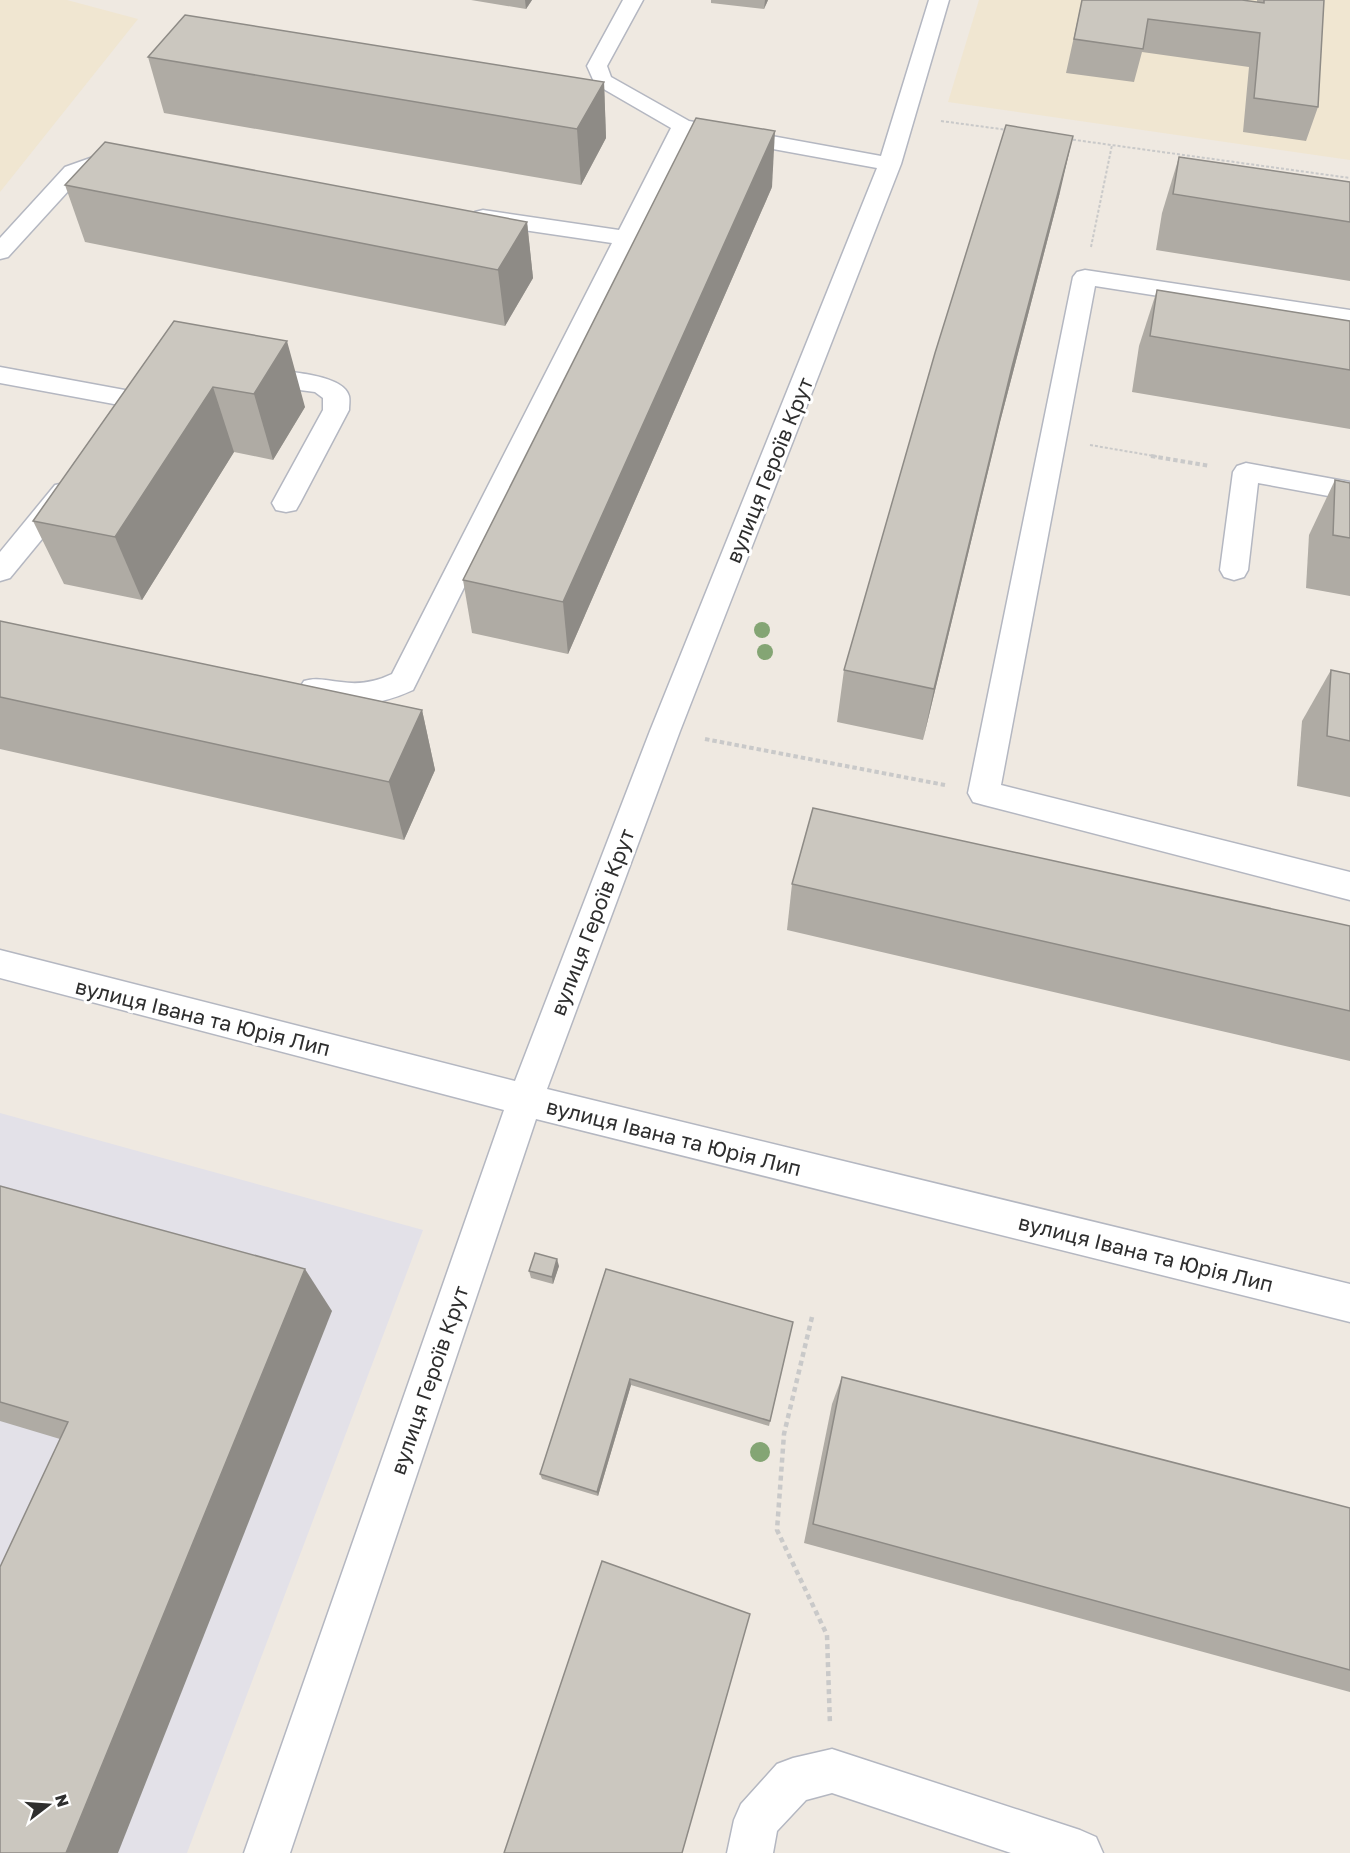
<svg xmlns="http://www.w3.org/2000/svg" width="1350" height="1853" viewBox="0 0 1350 1853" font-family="'Golos Text',sans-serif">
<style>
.industrial{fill:#e3e1e8}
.education{fill:#f0e6d1}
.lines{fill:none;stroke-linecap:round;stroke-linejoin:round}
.minor-casing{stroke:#b4b7c1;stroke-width:3}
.path-far2{stroke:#c9c9c9;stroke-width:2;stroke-dasharray:3 2;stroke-linecap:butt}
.path-far1{stroke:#c9c9c9;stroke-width:4;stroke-dasharray:4.5 3;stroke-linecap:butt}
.path{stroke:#c9c9c9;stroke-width:4.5;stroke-dasharray:5 4;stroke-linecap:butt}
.minor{fill:#fff;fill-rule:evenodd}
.tree{fill:#84a574}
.wall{fill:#afaba4}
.shaded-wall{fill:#8e8b86}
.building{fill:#cbc7bf;stroke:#8e8b86;stroke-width:1.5}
.labels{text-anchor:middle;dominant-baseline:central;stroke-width:6;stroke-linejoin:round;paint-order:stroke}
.street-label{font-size:21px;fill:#2e2e2e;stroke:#fff}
</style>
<rect width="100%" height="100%" fill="#efe9e1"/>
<polygon class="industrial" points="0,1113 423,1230 187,1853 0,1853"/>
<g class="education">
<polygon points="0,0 67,0 138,19 0,192"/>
<polygon points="979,0 1350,0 1350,160 948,102"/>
</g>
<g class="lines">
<g class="minor-casing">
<g id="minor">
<path d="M 623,0 L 643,0 L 607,66 L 611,77 L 689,121 L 881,156 L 929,0 L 949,0 L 901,164 L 680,731 L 547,1089 L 1350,1284 L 1350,1322 L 536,1119 L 290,1853 L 244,1853 L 504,1110 L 0,978 L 0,950 L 515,1081 L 650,731 L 877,168 L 690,134 L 413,690 C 376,707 343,709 304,697 L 299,689 L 304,681 C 317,677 327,681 341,682 C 360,685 375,682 392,674 L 612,243 L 483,224 L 475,222 L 471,217 L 475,212 L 483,210 L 619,230 L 671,128 L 595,84 L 587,66 Z"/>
<polygon points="96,156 131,159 134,164 131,169 99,170 81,177 8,257 0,259 0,238 65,167"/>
<polygon points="1085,270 1350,310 1350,326 1095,286 1001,785 1350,872 1350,900 984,805 973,802 968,793 1073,277 1077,272"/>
<polygon points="0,367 141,393 150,395 154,401 150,407 141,409 0,383"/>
<path d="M 255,369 C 275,371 343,372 349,396 C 350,400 349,406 349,410 L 300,503 L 296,510 L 286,512 L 276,510 L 272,503 L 323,410 L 323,398 L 315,392 L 246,383 L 242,377 L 246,371 Z"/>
<polygon points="1246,463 1350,482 1350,500 1258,483 1248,570 1244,577 1234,580 1224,577 1220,570 1233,472 1237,466"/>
<polygon points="65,483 75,485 78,492 75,499 10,578 0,581 0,552 55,485"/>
<polygon points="832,1749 1080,1830 1096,1837 1103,1853 1011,1853 832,1793 806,1800 777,1831 773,1853 727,1853 734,1820 741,1804 777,1764 793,1758"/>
</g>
</g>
<g class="path-far2">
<polyline points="941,121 1008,130"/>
<polyline points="1068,139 1350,178"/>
<polyline points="1091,247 1112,145"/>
<polyline points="1090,445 1160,457"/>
</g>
<g class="path-far1">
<polyline points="1151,456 1210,466"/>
<polyline points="705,739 945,785"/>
</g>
<polyline class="path" points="812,1317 784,1434 777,1530 827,1635 830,1725"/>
<use href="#minor" class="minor"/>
</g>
<g class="tree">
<circle cx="762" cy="630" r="8"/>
<circle cx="765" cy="652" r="8"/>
<circle cx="760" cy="1452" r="10"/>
</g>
<g class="wall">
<polygon points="471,0 532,0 526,9"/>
<polygon points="711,0 768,0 764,9 711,3"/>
<polygon points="1082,0 1257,2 1257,0 1324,0 1318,107 1306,141 1243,132 1249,67 1142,52 1134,82 1066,73"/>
<polygon points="148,57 604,82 606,138 581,185 164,113"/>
<polygon points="1179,157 1350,182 1350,281 1156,250 1162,213"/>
<polygon points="65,185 527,222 533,278 505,326 85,242"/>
<polygon points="772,187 568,654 472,633 463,580"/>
<polygon points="1060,192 1000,422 923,740 837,722 844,670"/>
<polygon points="1157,290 1350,321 1350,429 1132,392 1139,346"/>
<polygon points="174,321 305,407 273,460 234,452 142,600 64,584 33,521"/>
<polygon points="1335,480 1350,483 1350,596 1306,588 1309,535"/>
<polygon points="0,621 422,710 435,770 404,840 0,749"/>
<polygon points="1331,670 1350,674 1350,797 1297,786 1302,721"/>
<polygon points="792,884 1350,926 1350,1061 787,930"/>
<polygon points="0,1186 332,1311 60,1439 0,1421"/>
<polygon points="559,1266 553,1284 531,1278 529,1271"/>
<polygon points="606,1269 793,1322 769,1426 631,1385 598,1496 542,1479 540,1474"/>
<polygon points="842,1377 1350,1508 1350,1692 804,1543 832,1404"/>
</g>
<g class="shaded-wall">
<polygon points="525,0 532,0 526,9"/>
<polygon points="765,0 768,0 764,9"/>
<polygon points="604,82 606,138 581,185 577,129"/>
<polygon points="775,131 772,187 568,654 563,602"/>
<polygon points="1073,136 1060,192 1000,422 923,740 934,689 1012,367"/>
<polygon points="527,222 533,278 505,326 498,270"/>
<polygon points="287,341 305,407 273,460 254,394"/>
<polygon points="213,387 234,452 142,600 115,537"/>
<polygon points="422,710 435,770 404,840 389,782"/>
<polygon points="557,1259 559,1266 553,1284 552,1277"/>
<polygon points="305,1269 332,1311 118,1853 66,1853"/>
<polygon points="630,1379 631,1385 598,1496 597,1492"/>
</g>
<g class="building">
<polygon points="1082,0 1242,0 1264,3 1264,0 1324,0 1318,107 1254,98 1260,33 1148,19 1143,49 1074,39"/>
<polygon points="185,15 604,82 577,129 148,57"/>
<polygon points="696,118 775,131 563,602 463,580"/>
<polygon points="1006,125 1073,136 1012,367 934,689 844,670 935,353"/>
<polygon points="105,142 527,222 498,270 65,185"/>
<polygon points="1179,157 1350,182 1350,222 1173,194"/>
<polygon points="1157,290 1350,321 1350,370 1150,336"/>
<polygon points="174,321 287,341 254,394 213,387 115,537 33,521"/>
<polygon points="1335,480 1350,483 1350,538 1333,535"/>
<polygon points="0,621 422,710 389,782 0,697"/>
<polygon points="1331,670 1350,674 1350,741 1327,736"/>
<polygon points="813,808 1350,926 1350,1011 792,884"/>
<polygon points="0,1186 305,1269 66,1853 0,1853 0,1567 68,1422 0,1402"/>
<polygon points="535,1253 557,1259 552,1277 529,1271"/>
<polygon points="606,1269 793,1322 770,1421 630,1379 597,1492 540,1474"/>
<polygon points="842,1377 1350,1508 1350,1670 813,1524"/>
<polygon points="602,1561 750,1614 682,1853 504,1853"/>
</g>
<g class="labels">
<g class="street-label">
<text transform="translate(769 470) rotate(-68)">вулиця Героїв Крут</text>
<text transform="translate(592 922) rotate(-69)">вулиця Героїв Крут</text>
<text transform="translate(203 1017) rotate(14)">вулиця Івана та Юрія Лип</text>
<text transform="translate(674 1137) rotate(14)">вулиця Івана та Юрія Лип</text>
<text transform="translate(1146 1253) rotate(14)">вулиця Івана та Юрія Лип</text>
<text transform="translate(429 1380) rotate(-71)">вулиця Героїв Крут</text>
</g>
</g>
<g transform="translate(48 1805) rotate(73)" stroke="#ffffff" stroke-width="4.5" paint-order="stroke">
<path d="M0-4.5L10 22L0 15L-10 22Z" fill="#2e2e2e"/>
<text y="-9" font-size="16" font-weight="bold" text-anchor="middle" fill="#2e2e2e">N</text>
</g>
</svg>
